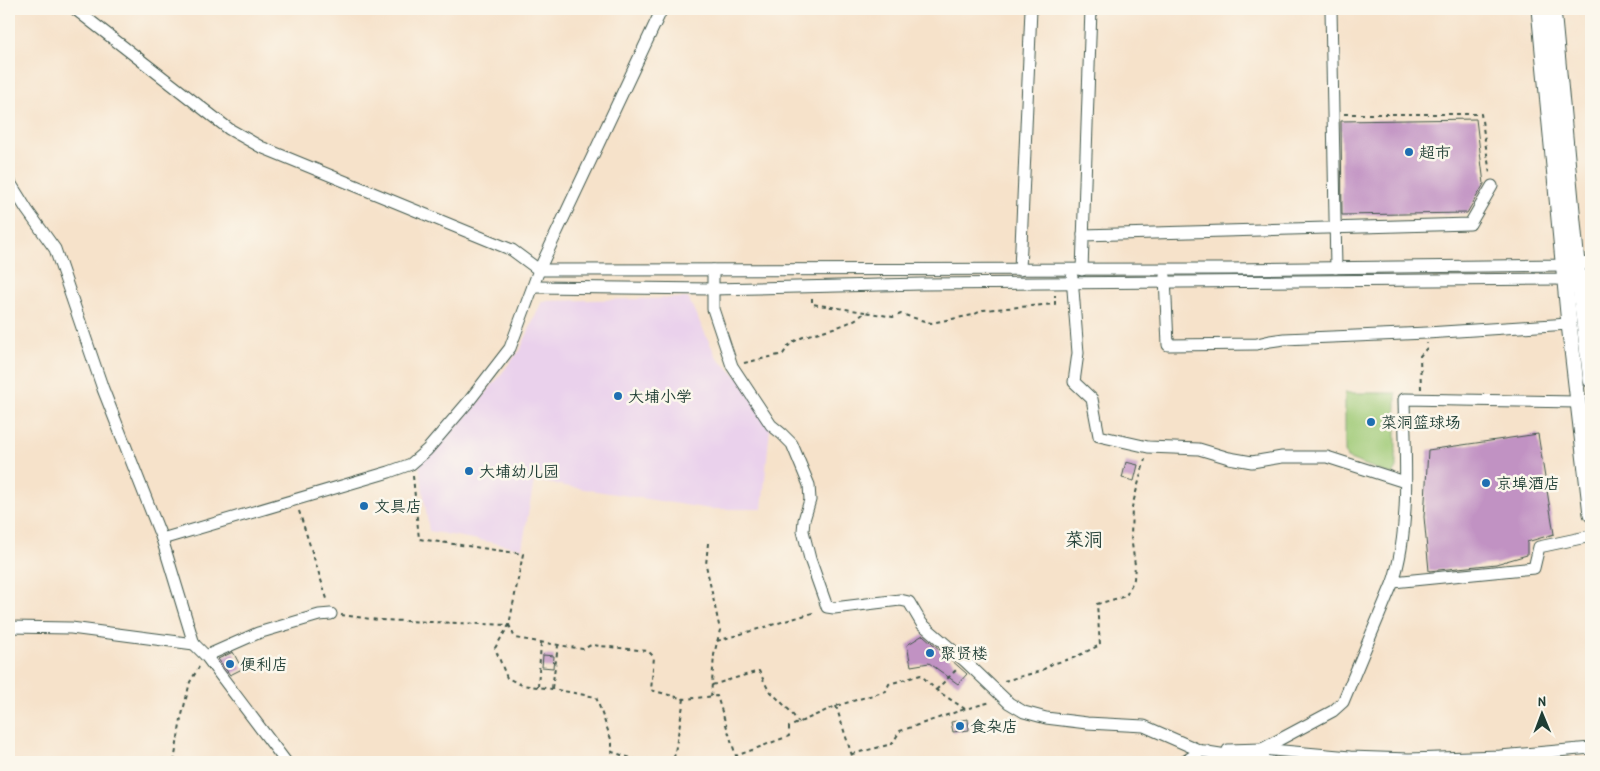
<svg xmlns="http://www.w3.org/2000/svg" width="1600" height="771" viewBox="0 0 1600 771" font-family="'Patrick Hand','LXGW WenKai TC',sans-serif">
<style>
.built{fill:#ead1ec}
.green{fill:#9ec975;stroke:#5e8354}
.building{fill:#c192c3}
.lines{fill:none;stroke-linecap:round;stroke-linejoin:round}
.street-casing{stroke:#3f564a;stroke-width:13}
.secondary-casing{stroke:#3f564a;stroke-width:17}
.path{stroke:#3f564a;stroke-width:2;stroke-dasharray:4 4;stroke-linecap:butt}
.street{stroke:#fff;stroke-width:11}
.secondary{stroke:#fff;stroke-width:15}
.poi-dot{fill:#1f6fb2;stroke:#fbf7ec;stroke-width:2}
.labels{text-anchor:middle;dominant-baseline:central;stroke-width:5;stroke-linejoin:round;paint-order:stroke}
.poi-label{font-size:16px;fill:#1f3d34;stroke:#fbf7ec;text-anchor:start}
.quarter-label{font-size:19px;fill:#1f3d34;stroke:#fbf7ec}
</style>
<rect width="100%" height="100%" fill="#fbf7ec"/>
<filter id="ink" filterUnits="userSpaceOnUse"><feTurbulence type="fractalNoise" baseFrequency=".02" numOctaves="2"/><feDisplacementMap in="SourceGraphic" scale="10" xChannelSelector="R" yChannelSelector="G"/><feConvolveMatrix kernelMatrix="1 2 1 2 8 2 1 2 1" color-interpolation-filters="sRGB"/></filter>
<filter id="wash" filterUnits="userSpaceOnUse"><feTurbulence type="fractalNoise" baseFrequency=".0096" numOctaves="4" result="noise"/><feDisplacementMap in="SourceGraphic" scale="20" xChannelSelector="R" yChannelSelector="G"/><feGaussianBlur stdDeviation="1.12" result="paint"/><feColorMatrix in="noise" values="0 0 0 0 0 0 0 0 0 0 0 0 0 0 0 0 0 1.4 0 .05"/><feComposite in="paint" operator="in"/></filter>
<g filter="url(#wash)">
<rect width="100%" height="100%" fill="#f6e2ca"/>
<polygon class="built" points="688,298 717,358 748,386 770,428 762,509 710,509 534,481 522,548 429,531 419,464 476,406 520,350 542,301"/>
<polygon class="green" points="1345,393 1396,393 1396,468 1392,475 1347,458 1345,452"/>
<g id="blocks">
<g class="building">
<polygon points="1476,119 1484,184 1467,213 1342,215 1341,121"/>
<polygon points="1538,434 1554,534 1527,542 1527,555 1496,564 1429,571 1424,517 1428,450"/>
<polygon points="1126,462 1138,465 1134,481 1122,478"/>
<polygon points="923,635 967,674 958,684 929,663 911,666 907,645"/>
<polygon points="233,652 242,669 230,675 218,659"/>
<polygon points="543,655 554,656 553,668 542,667"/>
<polygon points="968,719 969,730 953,732 951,722"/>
</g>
</g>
</g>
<g filter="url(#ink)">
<use href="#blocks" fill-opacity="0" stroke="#3f564a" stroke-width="1"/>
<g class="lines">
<g class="street-casing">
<g id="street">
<polyline points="75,9 229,129 261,147 512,250 539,270 1229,269 1564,265 1591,263"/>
<polyline points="1331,9 1336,268"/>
<polyline points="9,181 27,210 55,249 103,389 162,539"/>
<polyline points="1083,235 1470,224 1492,186"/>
<polyline points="713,270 713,309 732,366 771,425 782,434 792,444 809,485 810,500 804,520 803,531 810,559 827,607 834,608 900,600 909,602 922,624 965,661 1009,703 1024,712 1046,718 1087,723 1144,726 1201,751 1271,762"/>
<polyline points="1020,270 1031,9"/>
<polyline points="1082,270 1091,9"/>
<polyline points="1165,276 1168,345 1257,344 1270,341 1284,339 1427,333 1569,324"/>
<polyline points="1072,277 1078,353 1074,382 1092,399 1099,436 1148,447 1199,449 1229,458 1252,462 1282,457 1327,457 1405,482"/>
<polyline points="533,287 713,289 921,284 1565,279 1591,277"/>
<polyline points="1393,582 1534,568 1539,547 1591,536"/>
<polyline points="9,627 71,628 194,644"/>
<polyline points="206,656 258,633 319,615 331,614"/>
<polyline points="1228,750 1262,749 1350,757 1409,759 1500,756 1591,748"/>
<path d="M 1262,761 L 1262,749 L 1333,711 L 1343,702 L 1393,582 C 1411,528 1405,456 1404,399 L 1577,402"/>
<polyline points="286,762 206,656 194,644 162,539 389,472 411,464 427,450 469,401 510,348 539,270 662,9"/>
<polyline points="1184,762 1201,751 1207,751"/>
</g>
</g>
<g class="secondary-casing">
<g id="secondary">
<polyline points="1539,9 1569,324 1591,514"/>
<polyline points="1553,9 1577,264 1591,380"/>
</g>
</g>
<g class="path">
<polyline points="1344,114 1481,114 1490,174"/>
<polyline points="812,298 812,304 865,312"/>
<path d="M 744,363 L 783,354 C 786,350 789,344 793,342 C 815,329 847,330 865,312 L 893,317 L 901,314 L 931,323 L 973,315 L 983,310 L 1055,304 L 1055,295"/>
<polyline points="1421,389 1420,356 1427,348 1427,343"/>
<polyline points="413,476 419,539 523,554 509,625 495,648 507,678 522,685 552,689 596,697 612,742 612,752 644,762"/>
<polyline points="299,511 328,602"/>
<polyline points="708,543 706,565 720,630 714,655 711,697"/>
<polyline points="341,615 379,620 509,625 515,638 583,649 591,645 648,651 654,657 651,690 684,699 717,696 736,756 789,736 789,727 836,706 886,691 889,684 921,675 936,690 965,709 991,702"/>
<polyline points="717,641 816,612"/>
<polyline points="1004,681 1041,671 1052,664 1073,658 1100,645 1097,604 1126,596 1134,579 1135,565 1131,537 1132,507 1145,459"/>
<polyline points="712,685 759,671 768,689 790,711 799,723"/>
<polyline points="538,687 541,643"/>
<polyline points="552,688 558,646"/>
<polyline points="936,690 958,668"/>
<polyline points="684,699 674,758 687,762"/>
<polyline points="836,706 854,762"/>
<polyline points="852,754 892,744 900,731 965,709"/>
<polyline points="736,756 737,762"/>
<polyline points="174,762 181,719 190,682 199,667"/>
</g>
<use href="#street" class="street"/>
<use href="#secondary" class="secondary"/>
</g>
</g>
<g class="poi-dot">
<circle cx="1409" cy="152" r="5"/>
<circle cx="618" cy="396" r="5"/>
<circle cx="1371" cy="422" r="5"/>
<circle cx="469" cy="471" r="5"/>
<circle cx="1486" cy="483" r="5"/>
<circle cx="364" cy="506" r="5"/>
<circle cx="930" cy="653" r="5"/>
<circle cx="230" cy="664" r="5"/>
<circle cx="960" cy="726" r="5"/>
</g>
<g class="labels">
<g class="poi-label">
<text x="1419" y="152">超市</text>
<text x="628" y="396">大埔小学</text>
<text x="1381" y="422">菜洞篮球场</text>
<text x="479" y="471">大埔幼儿园</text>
<text x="1496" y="483">京埠酒店</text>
<text x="374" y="506">文具店</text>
<text x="940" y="653">聚贤楼</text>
<text x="240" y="664">便利店</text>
<text x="970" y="726">食杂店</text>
</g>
<g class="quarter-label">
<text x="1084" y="539">菜洞</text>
</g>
</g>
<rect width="1600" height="771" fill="none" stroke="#fbf7ec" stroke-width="30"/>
<g transform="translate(1542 714) rotate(359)" stroke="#fbf7ec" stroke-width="4" paint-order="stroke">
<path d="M0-4L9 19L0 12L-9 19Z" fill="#1f3d34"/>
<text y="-8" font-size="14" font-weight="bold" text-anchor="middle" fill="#1f3d34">N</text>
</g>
</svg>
